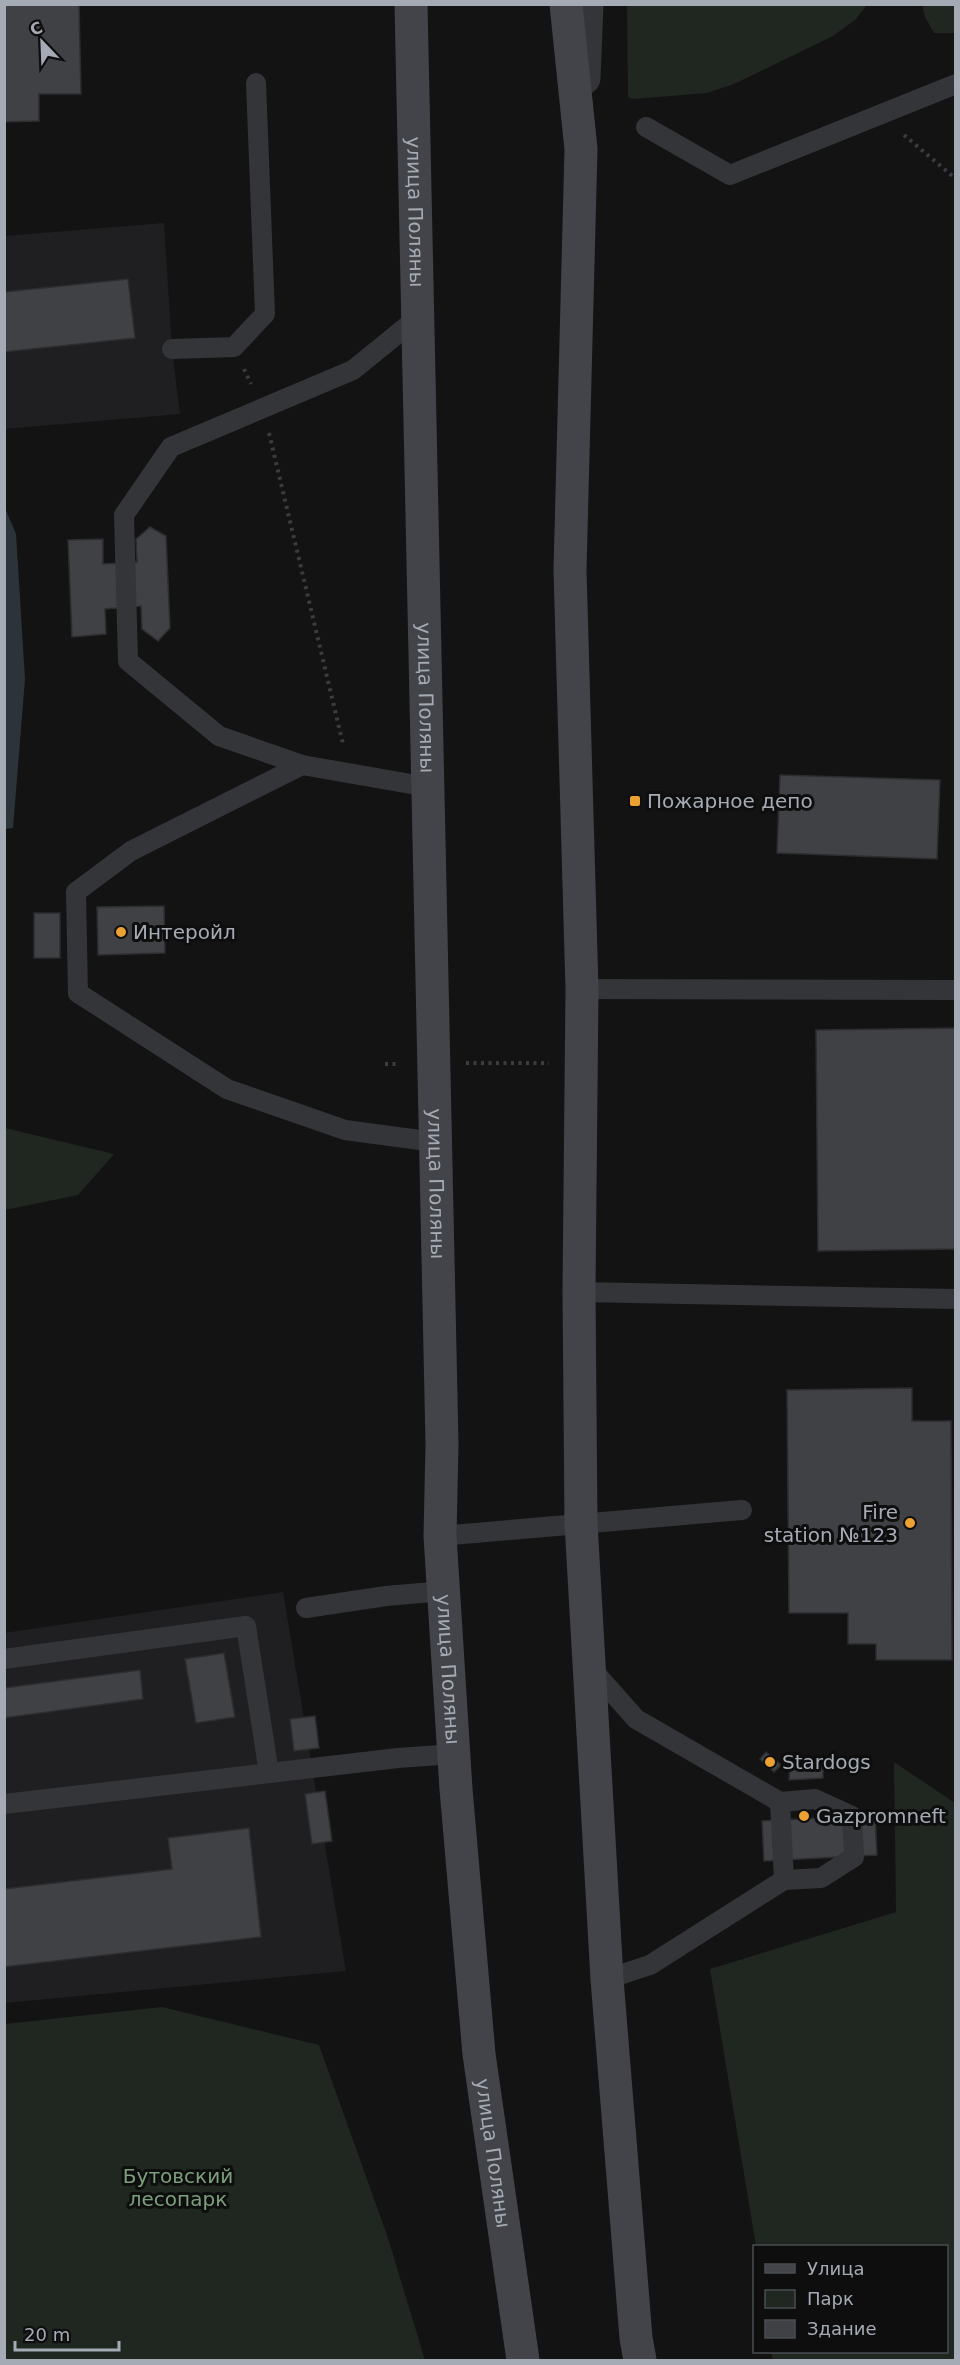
<svg xmlns="http://www.w3.org/2000/svg" width="960" height="2365" viewBox="0 0 960 2365" font-family="'DejaVu Sans',sans-serif">
<style>
.built{fill:#1f1f21}
.green{fill:#1f2720}
.water{fill:#2c343a}
.building{fill:#3f4144;stroke:#2d2d30;stroke-width:1.5}
.lines{fill:none;stroke-linecap:round;stroke-linejoin:round}
.path{stroke:#3a3c40;stroke-width:4;stroke-dasharray:3 4.5;stroke-linecap:butt}
.service{stroke:#343539;stroke-width:20}
.tertiary{stroke:#343539;stroke-width:33}
.secondary{stroke:#424449;stroke-width:33}
.poi-dot{fill:#eca133;stroke:#0e0e0f;stroke-width:2}
.labels{text-anchor:middle;dominant-baseline:central;stroke-width:6;stroke-linejoin:round;paint-order:stroke}
.street-label{font-size:20px;fill:#a5abb4;stroke:#0e0e0f}
.poi-label{font-size:20px;fill:#a5abb4;stroke:#0e0e0f;text-anchor:start}
.park-label{font-size:20px;fill:#7c9f7c;stroke:#0e0e0f}
</style>
<rect width="100%" height="100%" fill="#131314"/>
<g class="built">
<polygon points="164,223 172,349 180,414 5,429 5,236"/>
<polygon points="283,1592 346,1971 5,2003 4,1633"/>
</g>
<g class="green">
<polygon points="627,5 627,4 867,5 856,19 833,36 734,84 707,93 633,99 628,97"/>
<polygon points="922,5 955,5 955,33 934,33 925,17"/>
<polygon points="5,1128 114,1154 78,1195 5,1210"/>
<polygon points="894,1762 955,1803 955,2360 773,2360 771,2352 946,2352 946,2246 756,2246 710,1969 896,1912"/>
<polygon points="162,2007 319,2045 387,2235 425,2360 5,2360 5,2024"/>
</g>
<polygon class="water" points="5,508 16,534 25,679 13,828 5,829"/>
<g class="building">
<polygon points="4,4 79,4 81,94 39,94 39,121 4,122"/>
<polygon points="128,279 135,338 4,352 4,292"/>
<polygon points="150,527 166,536 170,628 158,641 142,629 141,606 105,609 106,634 72,637 68,540 103,539 103,564 137,562 136,539"/>
<polygon points="780,775 940,780 937,859 777,853"/>
<polygon points="164,906 165,953 98,955 97,907"/>
<rect x="34" y="913" width="26" height="45"/>
<polygon points="956,1028 956,1249 818,1251 816,1030"/>
<polygon points="912,1388 912,1421 951,1421 952,1660 876,1660 876,1644 848,1644 848,1613 789,1613 787,1390"/>
<polygon points="224,1653 235,1717 196,1723 185,1659"/>
<polygon points="140,1670 143,1699 4,1718 4,1688"/>
<polygon points="315,1716 319,1748 294,1751 290,1719"/>
<polygon points="766,1752 781,1765 774,1772 760,1759"/>
<polygon points="823,1760 823,1778 789,1780 790,1762"/>
<polygon points="325,1791 332,1841 312,1844 305,1794"/>
<polygon points="875,1815 877,1855 764,1861 762,1821"/>
<polygon points="249,1828 261,1937 4,1967 4,1889 172,1869 168,1838"/>
</g>
<g class="lines">
<g class="path">
<polyline points="904,135 956,179"/>
<polyline points="244,369 251,384"/>
<polyline points="269,433 343,744"/>
<polyline points="466,1063 549,1063"/>
<polyline points="385,1064 399,1064"/>
</g>
<g class="service">
<polyline points="646,127 730,175 956,84"/>
<polyline points="417,318 353,370 171,447 124,515 128,661 219,736 302,765 428,787"/>
<polyline points="172,349 234,347 265,314 256,83"/>
<polyline points="302,765 131,851 76,892 78,993 227,1089 345,1130 435,1142"/>
<polyline points="582,989 956,990"/>
<polyline points="579,1292 956,1299"/>
<polyline points="440,1536 742,1510"/>
<polyline points="306,1608 386,1596 443,1591"/>
<polyline points="4,1659 246,1626 269,1773"/>
<polyline points="589,1666 636,1719 780,1802 784,1880 650,1965 607,1979"/>
<polyline points="780,1802 815,1799 852,1816 854,1857 821,1878 784,1880"/>
<polyline points="4,1804 398,1758 454,1754"/>
</g>
<polyline class="tertiary" points="584,78 587,4"/>
<g class="secondary">
<path id="s1" d="M 411,4 L 442,1444 L 440,1536 L 456,1789 L 479,2054 L 523,2360"/>
<polyline points="566,4 581,149 570,570 582,989 579,1292 581,1523 607,1979 636,2338 640,2360"/>
</g>
</g>
<g class="poi-dot">
<rect x="629" y="795" width="12" height="12" rx="3"/>
<circle cx="121" cy="932" r="6"/>
<circle cx="910" cy="1523" r="6"/>
<circle cx="770" cy="1762" r="6"/>
<circle cx="804" cy="1816" r="6"/>
</g>
<g class="labels">
<g class="street-label">
<text stroke="none"><textPath href="#s1" startOffset="208">улица Поляны</textPath></text>
<text stroke="none"><textPath href="#s1" startOffset="694">улица Поляны</textPath></text>
<text stroke="none"><textPath href="#s1" startOffset="1180">улица Поляны</textPath></text>
<text stroke="none"><textPath href="#s1" startOffset="1666">улица Поляны</textPath></text>
<text stroke="none"><textPath href="#s1" startOffset="2152">улица Поляны</textPath></text>
</g>
<g class="poi-label">
<text x="647" y="801">Пожарное депо</text>
<text x="133" y="932">Интеройл</text>
<text x="898" y="1512" text-anchor="end">Fire<tspan x="898" dy="23">station №123</tspan></text>
<text x="782" y="1762">Stardogs</text>
<text x="816" y="1816">Gazpromneft</text>
</g>
<g class="park-label">
<text x="178" y="2176">Бутовский<tspan x="178" dy="23">лесопарк</tspan></text>
</g>
</g>
<rect width="960" height="2365" fill="none" stroke="#a5abb4" stroke-width="12"/>
<rect x="753" y="2245" width="195" height="108" fill="#0e0e0f" stroke="#4a4d51" stroke-width="1.5"/>
<rect x="765" y="2264" width="30" height="9" fill="#424449" stroke="#4a4d51" stroke-width="1.5"/>
<text x="807" y="2275" font-size="18" fill="#a5abb4">Улица</text>
<rect x="765" y="2290" width="30" height="18" fill="#1f2720" stroke="#4a4d51" stroke-width="1.5"/>
<text x="807" y="2305" font-size="18" fill="#a5abb4">Парк</text>
<rect x="765" y="2320" width="30" height="18" fill="#3f4144" stroke="#4a4d51" stroke-width="1.5"/>
<text x="807" y="2335" font-size="18" fill="#a5abb4">Здание</text>
<g transform="translate(42 42) rotate(337)" stroke="#0e0e0f" stroke-width="4.5" paint-order="stroke">
<path d="M0-4.5L10 22L0 15L-10 22Z" fill="#a5abb4"/>
<text y="-9" font-size="16" font-weight="bold" text-anchor="middle" fill="#a5abb4">С</text>
</g>
<path d="M15 2341v9h104v-9" fill="none" stroke="#a5abb4" stroke-width="3"/>
<text x="24" y="2341" font-size="18" fill="#a5abb4" stroke="#0e0e0f" stroke-width="4.5" paint-order="stroke">20 m</text>
</svg>
